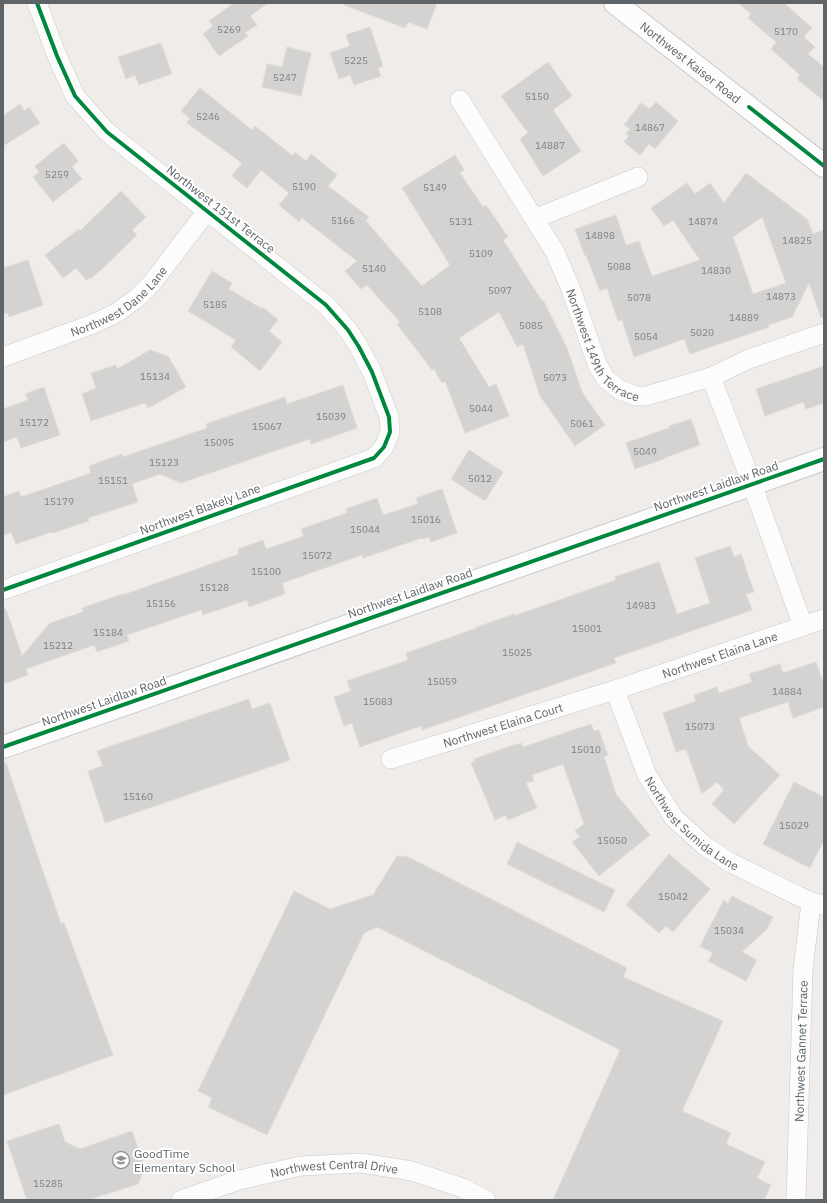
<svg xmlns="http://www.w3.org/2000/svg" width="827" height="1203" viewBox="0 0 827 1203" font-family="'IBM Plex Sans',sans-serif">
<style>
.building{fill:#d5d3d2;stroke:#dedcd8;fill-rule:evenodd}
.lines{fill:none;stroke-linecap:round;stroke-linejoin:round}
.minor-casing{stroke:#cacaca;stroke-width:20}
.secondary-casing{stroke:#cacaca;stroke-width:24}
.minor{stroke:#fdfcfc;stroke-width:19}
.secondary{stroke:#fdfcfc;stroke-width:22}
.cycleway-casing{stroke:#fff;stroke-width:6}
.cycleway{stroke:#00873e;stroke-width:4}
.labels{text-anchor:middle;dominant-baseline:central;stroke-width:4;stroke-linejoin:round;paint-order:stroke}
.number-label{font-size:10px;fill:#7d8184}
.street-label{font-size:12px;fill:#5e6468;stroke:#fff}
.poi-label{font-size:12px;fill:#5e6468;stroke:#fff;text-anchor:start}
</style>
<rect width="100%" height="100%" fill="#efece9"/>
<g class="building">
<polygon points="234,3 268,3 250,16 257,25 245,33 248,36 219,56 203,34 213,26 209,21"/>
<polygon points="344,3 437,3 427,29 408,22 405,28 344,5"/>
<polygon points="738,3 784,3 812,28 804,37 815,47 808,54 824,67 824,101 797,79 800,75 771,49 776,42 748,18 751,14"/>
<polygon points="370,27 383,66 378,68 381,76 354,85 350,75 339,79 330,53 350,46 346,35"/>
<polygon points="161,43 172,74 139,85 135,75 126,79 118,57"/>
<polygon points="287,47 311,53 301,96 262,87 267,64 282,67"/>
<polygon points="548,62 572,96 553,110 581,151 543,176 520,139 528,133 501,96"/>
<polygon points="200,88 252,130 255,126 293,156 295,152 306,161 311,154 337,175 328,186 369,217 366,221 422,286 450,265 402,188 455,155 464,170 460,173 483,207 486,205 508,237 503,240 542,301 543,300 567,348 582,392 605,425 575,446 540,396 523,344 517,347 499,312 459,338 489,387 496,384 509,416 465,433 445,381 442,383 434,369 432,370 397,324 400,322 367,285 361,289 345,271 357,261 302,218 299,222 279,205 289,193 261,170 247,188 232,176 242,163 187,123 190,118 181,111"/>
<polygon points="656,102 678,121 655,149 649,144 640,155 624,142 629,136 626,134 630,129 624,125 641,103 650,109"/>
<polygon points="20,104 24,111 29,107 40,123 3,146 3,116"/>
<polygon points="64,143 78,161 72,167 82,179 53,202 33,177 39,172 35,166"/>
<path d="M 746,173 L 807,219 L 813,234 L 824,230 L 824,317 L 821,318 L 809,283 L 792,317 L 768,325 L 769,327 L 690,354 L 684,339 L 634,357 L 622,320 L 618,321 L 607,288 L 600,291 L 586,255 L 585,256 L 575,229 L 616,215 L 626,245 L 639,241 L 652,276 L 700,260 L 673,220 L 664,226 L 651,208 L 687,183 L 695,194 L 710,183 L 724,203 ZM 762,217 L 786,283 L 753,294 L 733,237 Z"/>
<polygon points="121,191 146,217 132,230 137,235 101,270 90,279 90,278 86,280 76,268 63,278 45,255 79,229 80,231"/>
<polygon points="28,260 43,305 9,317 8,313 3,314 3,268"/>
<polygon points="212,271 232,283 229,289 262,309 263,307 278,320 269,331 282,342 260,371 231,347 236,340 188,311"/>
<polygon points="150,350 168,356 186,387 148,408 145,403 91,421 82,394 96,388 91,373 116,365 117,369"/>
<polygon points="824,366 824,403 806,409 803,402 765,416 756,389"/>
<polygon points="343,385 357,428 311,444 310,439 181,483 160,474 132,484 138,502 88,518 89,521 53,533 52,532 16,544 11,532 3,535 3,497 19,491 21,497 91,473 89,466 122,454 123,457 207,428 206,424 285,397 287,404"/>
<polygon points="44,387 60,435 21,448 17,437 3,442 3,409 28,400 25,394"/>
<polygon points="691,419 700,445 664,458 664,459 635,469 626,443 669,428 669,426"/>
<polygon points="469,450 503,472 485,501 451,479"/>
<polygon points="442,489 457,533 431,542 429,537 423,539 422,538 363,558 362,555 282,583 285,594 249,607 247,600 203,615 201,610 127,635 129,641 97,652 94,645 26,669 28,675 3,684 3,609 6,609 22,656 50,623 83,612 82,608 123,594 123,595 239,554 238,549 263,540 266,549 304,536 301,529 347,513 346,509 377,498 383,515 418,504 416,498"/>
<polygon points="730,546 734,557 741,554 754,592 746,594 752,610 614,658 616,663 422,730 421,726 360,747 352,723 344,726 334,697 351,691 347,681 408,660 406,653 477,628 477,627 514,614 514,616 616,580 615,577 659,562 677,614 710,603 695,558"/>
<polygon points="816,662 824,685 824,707 793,718 788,702 739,718 748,746 780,775 734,824 712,804 724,790 717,782 702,794 686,749 676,752 663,713 696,701 694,695 717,687 719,693 752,682 749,674 780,664 783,673"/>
<polygon points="249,699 252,709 270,703 290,760 105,823 88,771 103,766 97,751"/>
<polygon points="591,724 594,731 599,730 608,755 604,757 616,794 650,835 599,876 572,842 580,837 575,831 584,824 563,764 532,775 534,781 526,783 537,808 508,820 506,815 495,820 471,763 475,761 474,759 516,744 516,745 521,743 523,747"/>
<polygon points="6,763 61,924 64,923 113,1055 3,1095 3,764"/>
<polygon points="794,782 824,797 824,840 810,868 763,844"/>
<polygon points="517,842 615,890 604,912 507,864"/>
<polygon points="669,854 710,889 673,932 666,926 659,933 626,905"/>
<polygon points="397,856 408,857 627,968 623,977 723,1021 682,1111 731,1133 726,1144 765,1162 757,1178 771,1185 764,1200 553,1200 620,1050 377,927 364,933 267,1135 208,1107 212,1098 198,1091 294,891 330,909 373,895"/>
<polygon points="732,896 773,917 767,929 742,952 757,960 746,981 708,961 713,953 700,946 724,900 728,904"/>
<polygon points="59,1124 65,1142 80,1149 132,1131 145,1168 138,1184 88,1200 27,1200 7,1141"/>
</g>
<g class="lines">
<g class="minor-casing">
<g id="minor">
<path id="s1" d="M 460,100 L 555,252 L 570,287 L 598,366 L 606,379 L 620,390 L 636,396 L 646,396 L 711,377 L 752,484 L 803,626"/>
<polyline points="534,219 638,177"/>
<path id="s2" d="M 3,357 L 93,324 L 116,313 L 136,299 L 152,283 L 207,211"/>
<polyline points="711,377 749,359 824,333"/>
<polyline points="3,590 374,458 384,447 390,432 389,417 372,372 359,347 348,330 326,305 107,132 75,96 57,56 37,3"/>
<path id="s3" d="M 615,690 L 647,775 L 674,818 L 705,846 L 731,863 L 811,902 L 824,905"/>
<path id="s4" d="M 391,759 L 615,690 L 824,619"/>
<path id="s5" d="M 181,1200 L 239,1180 L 301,1166 L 361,1163 L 412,1171 L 463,1188 L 486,1200"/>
<path id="s6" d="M 796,1200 L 803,970 L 811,902"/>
</g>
</g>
<g class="secondary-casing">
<g id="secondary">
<path id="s7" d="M 615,3 L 824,166"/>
<polyline points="3,747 824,459"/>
</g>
</g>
<use href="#minor" class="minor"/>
<use href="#secondary" class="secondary"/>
<g class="cycleway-casing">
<g id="cycleway">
<polyline points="749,107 824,166"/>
<polyline points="3,590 374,458 384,447 390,432 389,417 372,372 359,347 348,330 326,305 107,132 75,96 57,56 37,3"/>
<polyline points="3,747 824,459"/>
</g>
</g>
<use href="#cycleway" class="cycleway"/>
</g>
<defs>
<g id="school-ring" transform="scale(0.9)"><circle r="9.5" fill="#fff" stroke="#919495" stroke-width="1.5"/><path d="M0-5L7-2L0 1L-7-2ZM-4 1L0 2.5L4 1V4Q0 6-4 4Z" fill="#919495"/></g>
</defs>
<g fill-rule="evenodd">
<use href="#school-ring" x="121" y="1160"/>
</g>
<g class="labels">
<g class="number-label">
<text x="229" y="29">5269</text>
<text x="786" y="31">5170</text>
<text x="356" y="60">5225</text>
<text x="285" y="77">5247</text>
<text x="537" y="96">5150</text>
<text x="208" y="116">5246</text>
<text x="650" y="127">14867</text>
<text x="550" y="145">14887</text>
<text x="57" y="174">5259</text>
<text x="304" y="186">5190</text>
<text x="435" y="187">5149</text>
<text x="343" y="220">5166</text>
<text x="461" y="221">5131</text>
<text x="703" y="221">14874</text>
<text x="600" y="235">14898</text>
<text x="797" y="240">14825</text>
<text x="481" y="253">5109</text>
<text x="619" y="266">5088</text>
<text x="374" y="268">5140</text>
<text x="716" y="270">14830</text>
<text x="500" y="290">5097</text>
<text x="781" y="296">14873</text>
<text x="639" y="297">5078</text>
<text x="215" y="304">5185</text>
<text x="430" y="311">5108</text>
<text x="744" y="317">14889</text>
<text x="531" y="325">5085</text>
<text x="702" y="332">5020</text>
<text x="646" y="336">5054</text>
<text x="155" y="376">15134</text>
<text x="555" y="377">5073</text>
<text x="481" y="408">5044</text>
<text x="331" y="416">15039</text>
<text x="34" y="422">15172</text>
<text x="582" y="423">5061</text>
<text x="267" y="426">15067</text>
<text x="219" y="442">15095</text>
<text x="645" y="451">5049</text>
<text x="164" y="462">15123</text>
<text x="480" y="478">5012</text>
<text x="113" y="480">15151</text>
<text x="59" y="501">15179</text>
<text x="426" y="519">15016</text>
<text x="365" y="529">15044</text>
<text x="317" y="555">15072</text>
<text x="266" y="571">15100</text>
<text x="214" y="587">15128</text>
<text x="161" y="603">15156</text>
<text x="641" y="605">14983</text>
<text x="587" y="628">15001</text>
<text x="108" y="632">15184</text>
<text x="58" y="645">15212</text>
<text x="517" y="652">15025</text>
<text x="442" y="681">15059</text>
<text x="787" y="691">14884</text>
<text x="378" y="701">15083</text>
<text x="700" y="726">15073</text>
<text x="586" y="749">15010</text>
<text x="138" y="796">15160</text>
<text x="794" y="825">15029</text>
<text x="612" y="840">15050</text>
<text x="673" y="896">15042</text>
<text x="729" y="930">15034</text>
<text x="48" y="1183">15285</text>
</g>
<g class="street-label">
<text stroke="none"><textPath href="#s7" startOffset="96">Northwest Kaiser Road</textPath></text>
<text transform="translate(221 209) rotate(38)">Northwest 151st Terrace</text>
<text stroke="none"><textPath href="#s2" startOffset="130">Northwest Dane Lane</textPath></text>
<text stroke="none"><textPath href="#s1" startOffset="287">Northwest 149th Terrace</textPath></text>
<text transform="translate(716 486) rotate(-19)">Northwest Laidlaw Road</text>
<text transform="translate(200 509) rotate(-20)">Northwest Blakely Lane</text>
<text transform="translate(410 593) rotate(-19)">Northwest Laidlaw Road</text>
<text stroke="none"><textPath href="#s4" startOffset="345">Northwest Elaina Lane</textPath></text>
<text transform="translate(104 701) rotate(-19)">Northwest Laidlaw Road</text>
<text stroke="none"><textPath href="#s4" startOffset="117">Northwest Elaina Court</textPath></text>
<text stroke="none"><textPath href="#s3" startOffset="158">Northwest Sumida Lane</textPath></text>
<text stroke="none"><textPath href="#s6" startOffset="149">Northwest Gannet Terrace</textPath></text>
<text stroke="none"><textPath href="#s5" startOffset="158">Northwest Central Drive</textPath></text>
</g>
<g class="poi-label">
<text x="134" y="1153">GoodTime<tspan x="134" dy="14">Elementary School</tspan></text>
</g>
</g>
<rect width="827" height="1203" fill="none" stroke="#5e6468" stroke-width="8"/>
</svg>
